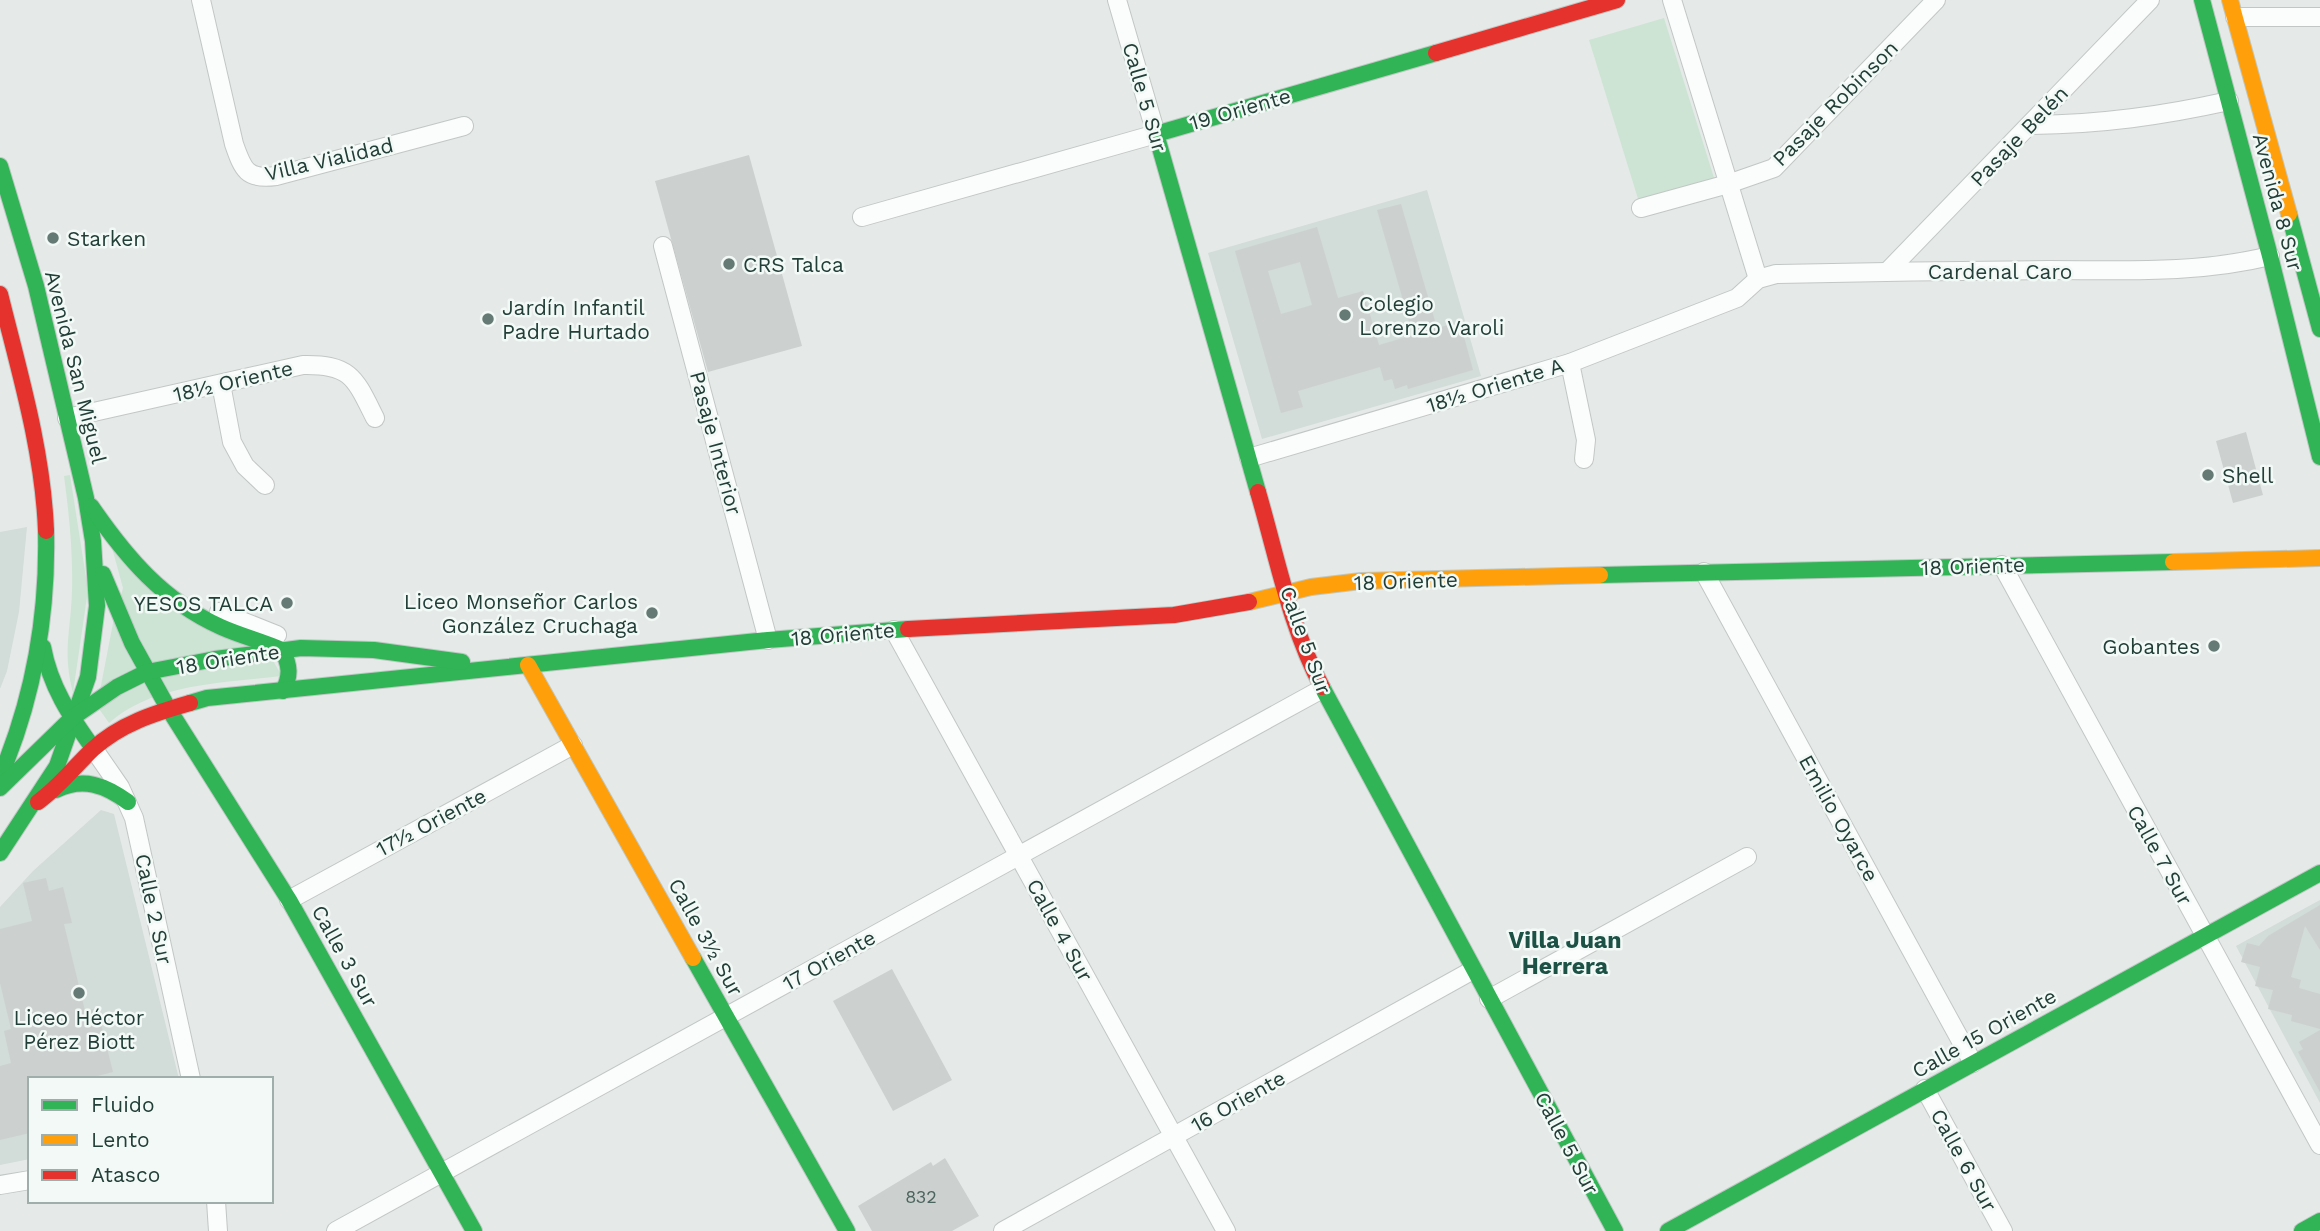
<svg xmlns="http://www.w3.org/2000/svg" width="2320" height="1231" viewBox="0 0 2320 1231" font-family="'Work Sans',sans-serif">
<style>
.built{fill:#d2dcd8}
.green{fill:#cde4d4}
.building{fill:#ccd1cf;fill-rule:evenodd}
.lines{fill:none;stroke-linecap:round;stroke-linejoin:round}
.street-casing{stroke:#c2c7c5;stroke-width:20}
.fast-casing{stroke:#c0c8c5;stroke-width:18}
.slow-casing{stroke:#c0c8c5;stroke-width:18}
.jam-casing{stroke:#c0c8c5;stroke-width:18}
.street{stroke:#fbfcfc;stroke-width:18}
.fast{stroke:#30b455;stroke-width:16}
.slow{stroke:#ff9f0a;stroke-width:16}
.jam{stroke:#e5322d;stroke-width:16}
.poi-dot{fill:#667a75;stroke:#f3f9f6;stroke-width:2.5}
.labels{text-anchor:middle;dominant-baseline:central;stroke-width:5;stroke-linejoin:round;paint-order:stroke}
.number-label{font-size:18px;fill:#4c645e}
.street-label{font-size:21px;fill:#213e37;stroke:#f3f9f6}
.poi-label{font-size:21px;fill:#213e37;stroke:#f3f9f6;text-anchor:start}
.neighbourhood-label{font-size:23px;font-weight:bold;fill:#1c5145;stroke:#f3f9f6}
</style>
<rect width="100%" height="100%" fill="#e5eae8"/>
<g class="built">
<polygon points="1427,190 1481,376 1262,439 1208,253"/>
<polygon points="27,527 19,612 7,671 0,689 0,532"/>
<polygon points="101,810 114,814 179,1079 30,1079 30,1159 0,1165 0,907 33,871"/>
<polygon points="2320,900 2320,1103 2236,946"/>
</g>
<g class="green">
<polygon points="1664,18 1715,181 1639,202 1589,40"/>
<path d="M 70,475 L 88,590 L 73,693 C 62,651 71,631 72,590 C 73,551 69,514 64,476 Z"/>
<path d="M 112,548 L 265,647 L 282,676 C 226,683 154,683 109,723 L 97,706 L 113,623 L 123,588 Z"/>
</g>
<g class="building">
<polygon points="749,155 802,346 708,372 655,181"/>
<path d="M 1401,204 L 1437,328 L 1460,322 L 1473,370 L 1408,389 L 1407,385 L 1395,389 L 1392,379 L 1384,381 L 1380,367 L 1298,391 L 1303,407 L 1281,413 L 1235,251 L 1317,227 L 1338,298 L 1363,291 L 1379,345 L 1413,335 L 1377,210 ZM 1300,262 L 1312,305 L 1281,314 L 1268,271 Z"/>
<polygon points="2246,432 2263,495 2233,503 2216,441"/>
<polygon points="46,878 49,891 63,887 72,923 64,924 85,1011 97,1008 113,1072 86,1079 30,1079 30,1133 0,1140 0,1066 11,1063 4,1031 11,1029 0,983 0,929 32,921 23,883"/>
<polygon points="2320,905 2320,950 2305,926 2291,977 2301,980 2299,988 2320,994 2320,1029 2291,1021 2292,1015 2268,1009 2273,990 2255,986 2260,967 2241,962 2247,943 2259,946 2268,936"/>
<polygon points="892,969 952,1080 893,1111 833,1001"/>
<polygon points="2320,1030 2320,1092 2298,1052 2303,1049 2299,1042"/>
<polygon points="945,1158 979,1216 952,1231 872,1231 858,1206 931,1162 933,1166"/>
</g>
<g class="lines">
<g class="street-casing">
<g id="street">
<path d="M 201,0 L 234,144 C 243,170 247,180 276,176 L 464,126"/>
<polyline points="1672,0 1758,279"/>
<polyline points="2235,17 2320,17"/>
<path d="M 2032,125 C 2102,124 2161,116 2229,101"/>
<polyline points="1641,208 1728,184 1774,168 1936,0"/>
<polyline points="862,217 1156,134 1117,0"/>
<polyline points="663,246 768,640"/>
<polyline points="1888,271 2150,0"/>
<polyline points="1570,363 1586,440 1584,459"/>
<polyline points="221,384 232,442 245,466 265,485"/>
<path d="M 67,418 L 303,365 C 351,364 355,378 375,418"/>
<path d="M 1249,458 L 1570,363 L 1737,298 L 1758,279 L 1776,274 C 1867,272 1957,271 2048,270 C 2123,270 2197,274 2270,256"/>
<polyline points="2002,565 2320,1145"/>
<polyline points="1704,572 1973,1063"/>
<polyline points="219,612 277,635"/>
<polyline points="894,630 1226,1231"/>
<polyline points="93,748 120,787 134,818 191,1079"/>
<polyline points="289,900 573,745"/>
<polyline points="1489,999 1747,857"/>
<polyline points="1925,1089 2003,1231"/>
<polyline points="0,1185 30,1180"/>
<polyline points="216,1201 218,1231"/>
<polyline points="336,1231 1322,689"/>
<polyline points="1003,1231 1473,970"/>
</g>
</g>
<g class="fast-casing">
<g id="fast">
<polyline points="2202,0 2270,256 2320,457"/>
<polyline points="0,166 36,286 86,498 93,541 97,606 88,677 57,766 0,853"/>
<polyline points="2289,214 2320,329"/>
<polyline points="1258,492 1156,134 1436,53"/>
<path d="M 91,506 C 126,557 163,601 221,627 C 241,636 262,641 282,650 C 290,665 291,676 283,691"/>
<polyline points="103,574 132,643 168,708"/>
<polyline points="1600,575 2173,562"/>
<path d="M 43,647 C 50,686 70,716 93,748"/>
<polyline points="1322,687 1615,1231"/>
<polyline points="190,703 207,698 768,640 908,629"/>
<polyline points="168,708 289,900 474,1231"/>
<path d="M 0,777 C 34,697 48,617 46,531"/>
<polyline points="0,788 72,718 117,687 147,672 215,659 301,648 374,650 462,662"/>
<path d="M 56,790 C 83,777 105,785 128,802"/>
<polyline points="693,958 847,1231"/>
<polyline points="1668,1231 2320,873"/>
<polyline points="2302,1231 2320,1221"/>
</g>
</g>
<g class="slow-casing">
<g id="slow">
<polyline points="2230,0 2289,214"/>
<polyline points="2173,562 2320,558"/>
<polyline points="1249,602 1311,587 1361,581 1600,575"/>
<polyline points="528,665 693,958"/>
</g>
</g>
<g class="jam-casing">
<g id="jam">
<polyline points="1436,53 1617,0"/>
<path d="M 0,294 C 19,371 43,450 46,531"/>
<path d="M 1258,492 C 1277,557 1290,627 1322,687"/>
<polyline points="908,629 1174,615 1249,602"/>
<path d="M 38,802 C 59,787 74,767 93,749 C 120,724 155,713 190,703"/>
</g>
</g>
<use href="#street" class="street"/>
<use href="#fast" class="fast"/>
<use href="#slow" class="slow"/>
<use href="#jam" class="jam"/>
</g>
<g class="poi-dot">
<circle cx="53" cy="238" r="7"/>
<circle cx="729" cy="264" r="7"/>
<circle cx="1345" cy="315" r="7"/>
<circle cx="488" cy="319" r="7"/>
<circle cx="2208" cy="475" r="7"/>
<circle cx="287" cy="603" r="7"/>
<circle cx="652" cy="613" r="7"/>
<circle cx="2214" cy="646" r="7"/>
<circle cx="79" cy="993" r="7"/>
</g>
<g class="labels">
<g class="number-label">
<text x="921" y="1196">832</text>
</g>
<g class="street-label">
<text transform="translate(1145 97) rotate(74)">Calle 5 Sur</text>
<text transform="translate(1835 103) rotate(-45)">Pasaje Robinson</text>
<text transform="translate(1240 109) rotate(-16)">19 Oriente</text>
<text transform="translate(2019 136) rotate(-46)">Pasaje Belén</text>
<text transform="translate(329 159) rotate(-13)">Villa Vialidad</text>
<text transform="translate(2278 202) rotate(75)">Avenida 8 Sur</text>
<text x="2000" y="271">Cardenal Caro</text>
<text transform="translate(76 367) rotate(76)">Avenida San Miguel</text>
<text transform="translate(233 381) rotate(-13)">18½ Oriente</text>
<text transform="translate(1495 385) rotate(-17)">18½ Oriente A</text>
<text transform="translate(716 443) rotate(75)">Pasaje Interior</text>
<text transform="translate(1973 566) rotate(-2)">18 Oriente</text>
<text transform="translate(1406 581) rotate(-2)">18 Oriente</text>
<text transform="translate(843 634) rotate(-5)">18 Oriente</text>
<text transform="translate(1306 640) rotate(70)">Calle 5 Sur</text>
<text transform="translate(228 659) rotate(-9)">18 Oriente</text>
<text transform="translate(1839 818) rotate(61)">Emilio Oyarce</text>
<text transform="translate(431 822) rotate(-28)">17½ Oriente</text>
<text transform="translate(2160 855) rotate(61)">Calle 7 Sur</text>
<text transform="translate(154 909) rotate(78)">Calle 2 Sur</text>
<text transform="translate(1060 930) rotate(61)">Calle 4 Sur</text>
<text transform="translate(706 937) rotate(61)">Calle 3½ Sur</text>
<text transform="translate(345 956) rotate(61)">Calle 3 Sur</text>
<text transform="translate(829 960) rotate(-29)">17 Oriente</text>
<text transform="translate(1984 1033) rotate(-29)">Calle 15 Oriente</text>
<text transform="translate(1238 1101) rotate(-29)">16 Oriente</text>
<text transform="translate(1567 1143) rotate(62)">Calle 5 Sur</text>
<text transform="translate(1964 1160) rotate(61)">Calle 6 Sur</text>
</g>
<g class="poi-label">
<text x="67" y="238">Starken</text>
<text x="743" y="264">CRS Talca</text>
<text x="1359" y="303">Colegio<tspan x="1359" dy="24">Lorenzo Varoli</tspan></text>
<text x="502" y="307">Jardín Infantil<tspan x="502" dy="24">Padre Hurtado</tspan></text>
<text x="2222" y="475">Shell</text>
<text x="638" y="601" text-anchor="end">Liceo Monseñor Carlos<tspan x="638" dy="24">González Cruchaga</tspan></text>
<text x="273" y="603" text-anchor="end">YESOS TALCA</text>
<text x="2200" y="646" text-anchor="end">Gobantes</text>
<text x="79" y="1017" text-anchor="middle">Liceo Héctor<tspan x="79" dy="24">Pérez Biott</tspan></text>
</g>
<g class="neighbourhood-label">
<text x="1565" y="940">Villa Juan<tspan x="1565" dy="26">Herrera</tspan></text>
</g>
</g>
<rect x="28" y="1077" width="245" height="126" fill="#f3f9f6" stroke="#9faeaa" stroke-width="2"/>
<rect x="42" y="1100" width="35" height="10" fill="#30b455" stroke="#9faeaa" stroke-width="2"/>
<text x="91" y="1112" font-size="21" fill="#213e37">Fluido</text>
<rect x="42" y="1135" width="35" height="10" fill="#ff9f0a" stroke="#9faeaa" stroke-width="2"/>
<text x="91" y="1147" font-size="21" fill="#213e37">Lento</text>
<rect x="42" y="1170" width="35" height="10" fill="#e5322d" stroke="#9faeaa" stroke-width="2"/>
<text x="91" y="1182" font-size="21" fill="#213e37">Atasco</text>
</svg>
